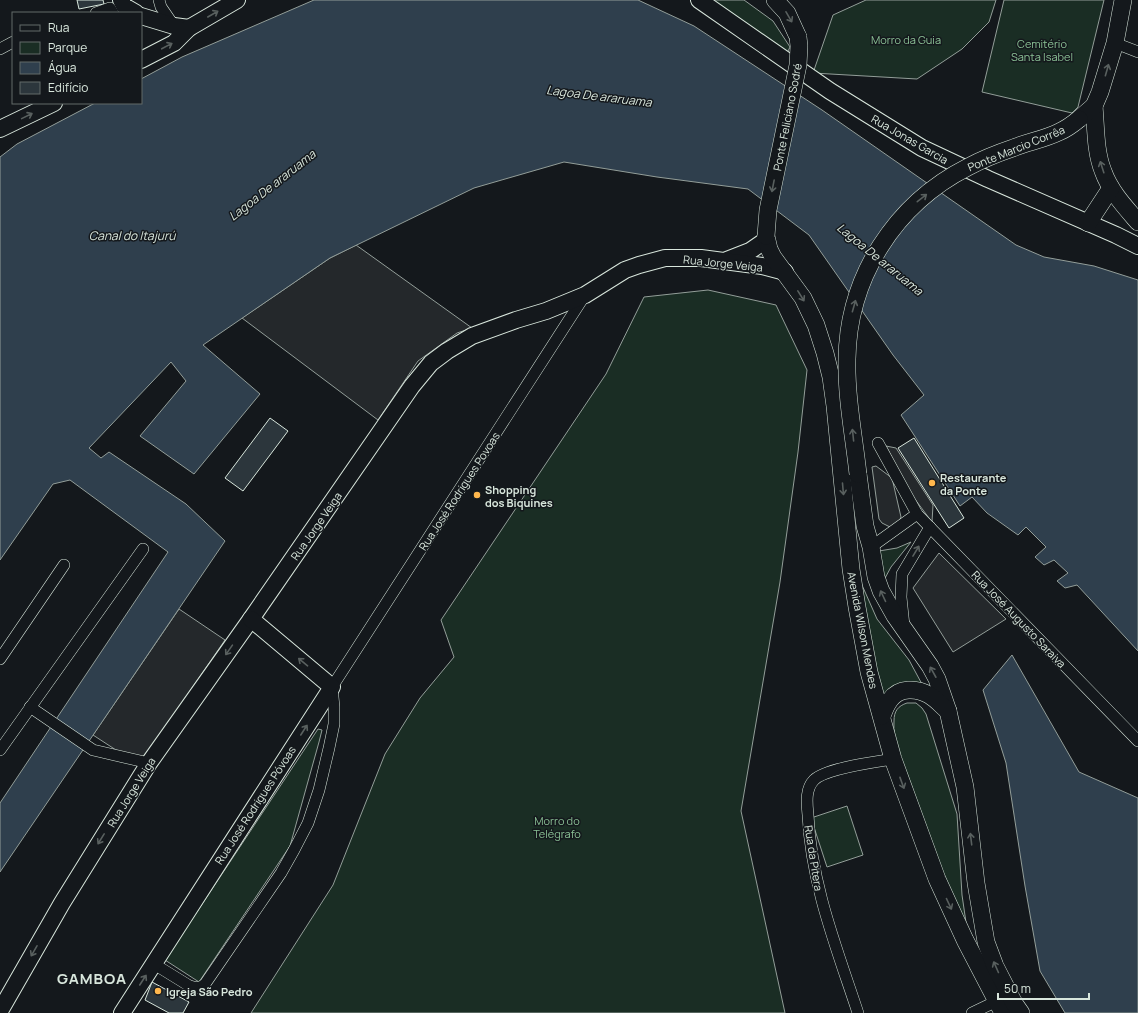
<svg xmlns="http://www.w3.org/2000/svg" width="1138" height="1013" viewBox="0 0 1138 1013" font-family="Manrope,sans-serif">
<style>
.green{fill:#1a2d24;stroke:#939e99}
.parking{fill:#24282b;stroke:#939e99}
.water{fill:#2f3f4d;stroke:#939e99}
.building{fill:#2c363c;stroke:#d8e6dc}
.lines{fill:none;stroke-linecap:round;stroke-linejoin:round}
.street-casing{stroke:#d8e6dc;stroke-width:12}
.secondary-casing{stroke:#d8e6dc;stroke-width:18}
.primary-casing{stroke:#d8e6dc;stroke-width:18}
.street{stroke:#14181c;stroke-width:11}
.secondary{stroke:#14181c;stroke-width:16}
.primary{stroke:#14181c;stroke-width:17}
.primary-bridge-casing{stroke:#d8e6dc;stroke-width:18;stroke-linecap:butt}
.primary-bridge{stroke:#14181c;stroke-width:17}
.oneway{stroke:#59605f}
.poi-dot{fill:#ffb74d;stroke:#14181c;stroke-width:1.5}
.labels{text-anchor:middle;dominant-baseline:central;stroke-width:3;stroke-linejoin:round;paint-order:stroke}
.park-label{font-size:11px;fill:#8ac095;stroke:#14181c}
.street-label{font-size:11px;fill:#d8e6dc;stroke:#14181c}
.poi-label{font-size:11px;font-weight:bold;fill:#d8e6dc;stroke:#14181c;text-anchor:start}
.water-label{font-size:12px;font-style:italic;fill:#d8e6dc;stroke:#14181c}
.district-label{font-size:15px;font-weight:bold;letter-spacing:1px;fill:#d8e6dc;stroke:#14181c}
</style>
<rect width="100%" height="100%" fill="#14181c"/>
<g class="green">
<polygon points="709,0 744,0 773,21 790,47 786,55"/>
<polygon points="866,0 996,0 989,22 962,49 917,79 813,73 833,15"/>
<polygon points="1004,0 1104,0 1078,107 1072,113 982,92"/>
<polygon points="708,290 776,305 807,370 798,452 780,582 741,811 785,1013 251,1013 333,885 385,754 420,698 454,657 441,620 606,374 644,297"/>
<polygon points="911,542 891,567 884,580 879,551 897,548"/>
<polygon points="858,576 877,619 909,660 923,686 879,698"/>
<path d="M 907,703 L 916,703 L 922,708 L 926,714 L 957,814 L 962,895 L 969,943 C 949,889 929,836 910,782 C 904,765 892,740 894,721 C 894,711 898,706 907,703 Z"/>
<polygon points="318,729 322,730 319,742 290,846 199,982 165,960"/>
<polygon points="847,806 863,855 827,867 811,818"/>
</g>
<g class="parking">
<polygon points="356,245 472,328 457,333 418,361 378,420 242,318 330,258"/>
<polygon points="886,446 896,448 933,505 932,522 911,494"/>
<polygon points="876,466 892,478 901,517 899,522 890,527 882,523 879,519 872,467"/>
<polygon points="939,553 1006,619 953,652 913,588"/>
<polygon points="179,609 225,640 139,765 93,735"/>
</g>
<g class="water">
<polygon points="314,0 638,0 694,26 822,110 1016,245 1044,257 1094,266 1138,280 1138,651 1077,585 1065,588 1057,581 1068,573 1054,560 1044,565 1035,557 1046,547 1026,527 1018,535 987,513 972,497 960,506 901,415 924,395 893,355 809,235 748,189 657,177 564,162 474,188 330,258 203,345 260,394 194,474 140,436 186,381 171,362 89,448 101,458 109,452 186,504 225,541 0,872 0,803 168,552 70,480 53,484 0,560 0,157 17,144 95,103 141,103 141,79 182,57"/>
<polygon points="1012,655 1079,772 1138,798 1138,1013 1065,1013 1040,971 1025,886 1006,763 983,690"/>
</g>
<g class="building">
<polygon points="77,0 103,0 104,4 79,9"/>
<polygon points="270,418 288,431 243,491 225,478"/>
<polygon points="914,438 964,518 949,528 898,448"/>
<polygon points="152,982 189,1002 183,1013 169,1013 145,1000"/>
</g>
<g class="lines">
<g class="street-casing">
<g id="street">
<polyline points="159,0 161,7 174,26"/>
<polyline points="96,13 110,8 113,13"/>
<polyline points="1115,43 1138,52"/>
<polyline points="0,49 13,42"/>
<polyline points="878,443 917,514 1138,741"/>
<polyline points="871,547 917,514"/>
<polyline points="904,626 901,597 902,574 930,527"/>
<polyline points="0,659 64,565"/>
<polyline points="30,707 93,750 149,763"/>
<polyline points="0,750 143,549"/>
<path d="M 154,964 L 188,985 C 195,988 199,989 205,984 L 281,873 L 294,850 L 308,823 L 319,790 L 329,748 L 334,724 L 334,707 L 332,687 L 585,295"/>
<path d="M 858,1013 C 837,949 811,884 808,815 C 807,804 805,789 814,780 C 826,768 875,762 893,759"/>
<polyline points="972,1013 997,1001"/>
</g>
</g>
<g class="secondary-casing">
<g id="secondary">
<polyline points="121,0 124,6 136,13"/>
<polyline points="699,0 830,91 922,148 988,179 1116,235 1138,246"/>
<polyline points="141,16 174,26 189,28"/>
<polyline points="141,60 174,43 189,28 237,0"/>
<polyline points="0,129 54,103"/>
<polyline points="727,260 750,251 766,240"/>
<polyline points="0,1011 62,903 149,763 251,619 412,386 431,363 447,351 472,336 516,320 546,311 585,295 625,270 639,265 665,258 701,258 762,266 785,272"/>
<polyline points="122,1013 332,687 251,619"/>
</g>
</g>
<g class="primary-casing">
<g id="primary">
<polyline points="775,0 787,13 798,37"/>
<path d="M 1094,106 C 1096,127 1095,151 1103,171 C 1110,191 1125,207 1138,222"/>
<polyline points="1079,119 1094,106 1100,92 1115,43 1123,0"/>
<polyline points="1088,223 1111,188"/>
<polyline points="766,236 769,249 773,257 803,298 816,325 825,353 831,377 835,406 851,569 857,607 869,672 893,759 937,879 965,940 1003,1013"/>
<polyline points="858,474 865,526 871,547 876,577 881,591 895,616 930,666 937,679 948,711 965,787 976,883 986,942 995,966 1014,1003 1021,1013"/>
<path d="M 882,716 C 884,711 886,705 890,700 C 899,687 917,688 929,695 C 936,699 942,706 948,711"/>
</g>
</g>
<use href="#street" class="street"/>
<use href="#secondary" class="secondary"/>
<use href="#primary" class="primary"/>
<g class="primary-bridge-casing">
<g id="primary-bridge">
<polyline points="766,236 768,210 798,65 799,46 798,37"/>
<path d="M 858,474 C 854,437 846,397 847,359 C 848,277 895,204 968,167 C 983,159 998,153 1013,148 C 1028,142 1045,139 1059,132 C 1066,129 1073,124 1079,119"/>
</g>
</g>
<use href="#primary-bridge" class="primary-bridge"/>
</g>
<defs><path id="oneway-shaft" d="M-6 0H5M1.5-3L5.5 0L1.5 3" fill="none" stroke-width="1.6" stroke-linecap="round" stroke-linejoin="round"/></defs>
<g class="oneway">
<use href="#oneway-shaft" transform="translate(213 14) rotate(-30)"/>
<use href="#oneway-shaft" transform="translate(789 17) rotate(60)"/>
<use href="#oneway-shaft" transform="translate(167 46) rotate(-28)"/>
<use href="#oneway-shaft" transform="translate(1107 70) rotate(-74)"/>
<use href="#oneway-shaft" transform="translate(27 116) rotate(-26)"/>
<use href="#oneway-shaft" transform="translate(1102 167) rotate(-108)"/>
<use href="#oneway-shaft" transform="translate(773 186) rotate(101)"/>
<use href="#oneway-shaft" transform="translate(922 198) rotate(-38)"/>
<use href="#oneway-shaft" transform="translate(801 296) rotate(58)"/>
<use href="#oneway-shaft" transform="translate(854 306) rotate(-74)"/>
<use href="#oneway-shaft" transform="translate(853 435) rotate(-96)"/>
<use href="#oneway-shaft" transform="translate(843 489) rotate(85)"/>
<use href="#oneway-shaft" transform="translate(916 551) rotate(-59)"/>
<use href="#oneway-shaft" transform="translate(883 596) rotate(-115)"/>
<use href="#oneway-shaft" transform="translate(229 650) rotate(125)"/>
<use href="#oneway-shaft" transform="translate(303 662) rotate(-140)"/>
<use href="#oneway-shaft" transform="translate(933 672) rotate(-119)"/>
<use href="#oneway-shaft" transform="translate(304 730) rotate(-57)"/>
<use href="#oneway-shaft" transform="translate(902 783) rotate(70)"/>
<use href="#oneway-shaft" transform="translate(101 839) rotate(122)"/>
<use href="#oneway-shaft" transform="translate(971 839) rotate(-97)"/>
<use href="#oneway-shaft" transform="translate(949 904) rotate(65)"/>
<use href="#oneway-shaft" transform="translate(34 951) rotate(120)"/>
<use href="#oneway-shaft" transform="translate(996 967) rotate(-114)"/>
<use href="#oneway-shaft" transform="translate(143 980) rotate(-57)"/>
</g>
<g class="poi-dot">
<circle cx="932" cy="483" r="4"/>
<circle cx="477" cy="495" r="4"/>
<circle cx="158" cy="991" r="4"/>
</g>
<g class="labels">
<g class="park-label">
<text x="906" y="39">Morro da Guia</text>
<text x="1042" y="43">Cemitério<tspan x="1042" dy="13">Santa Isabel</tspan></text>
<text x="557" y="820">Morro do<tspan x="557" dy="13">Telégrafo</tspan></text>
</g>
<g class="street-label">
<text transform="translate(787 117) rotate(-79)">Ponte Feliciano Sodré</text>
<text transform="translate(910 139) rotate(30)">Rua Jonas Garcia</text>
<text transform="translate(1016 148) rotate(-22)">Ponte Marcio Corrêa</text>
<text transform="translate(723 263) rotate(6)">Rua Jorge Veiga</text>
<text transform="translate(459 491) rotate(-57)">Rua José Rodrigues Povoas</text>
<text transform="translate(316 526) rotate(-55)">Rua Jorge Veiga</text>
<text transform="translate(1019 619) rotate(46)">Rua José Augusto Saraiva</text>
<text transform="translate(863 630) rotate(79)">Avenida Wilson Mendes</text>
<text transform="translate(131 792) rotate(-58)">Rua Jorge Veiga</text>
<text transform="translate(255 805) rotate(-57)">Rua José Rodrigues Póvoas</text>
<text transform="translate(814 858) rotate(81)">Rua da Pitera</text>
</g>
<g class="poi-label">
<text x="940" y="477">Restaurante<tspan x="940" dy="13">da Ponte</tspan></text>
<text x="485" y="489">Shopping<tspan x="485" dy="13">dos Biquines</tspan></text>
<text x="166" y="991">Igreja São Pedro</text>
</g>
<g class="water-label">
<text transform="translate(599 96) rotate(7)">Lagoa De araruama</text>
<text transform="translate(272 185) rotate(-38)">Lagoa De araruama</text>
<text x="132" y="235">Canal do Itajurú</text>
<text transform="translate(880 259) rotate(39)">Lagoa De araruama</text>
</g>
<g class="district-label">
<text x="92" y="978">GAMBOA</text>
</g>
</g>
<rect x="12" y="12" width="130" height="92" fill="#14181c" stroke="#626a69"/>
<rect x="20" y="25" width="20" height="6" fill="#14181c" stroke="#626a69"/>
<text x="48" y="32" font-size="12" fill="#d8e6dc">Rua</text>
<rect x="20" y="42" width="20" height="12" fill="#1a2d24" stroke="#626a69"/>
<text x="48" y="52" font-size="12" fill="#d8e6dc">Parque</text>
<rect x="20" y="62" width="20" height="12" fill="#2f3f4d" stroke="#626a69"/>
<text x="48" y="72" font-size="12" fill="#d8e6dc">Água</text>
<rect x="20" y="82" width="20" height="12" fill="#2c363c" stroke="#626a69"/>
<text x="48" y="92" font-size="12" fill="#d8e6dc">Edifício</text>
<path d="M998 993v6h91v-6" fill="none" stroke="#d8e6dc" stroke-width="2"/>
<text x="1004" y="993" font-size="12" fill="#d8e6dc" stroke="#14181c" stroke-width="3" paint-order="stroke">50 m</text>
</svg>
